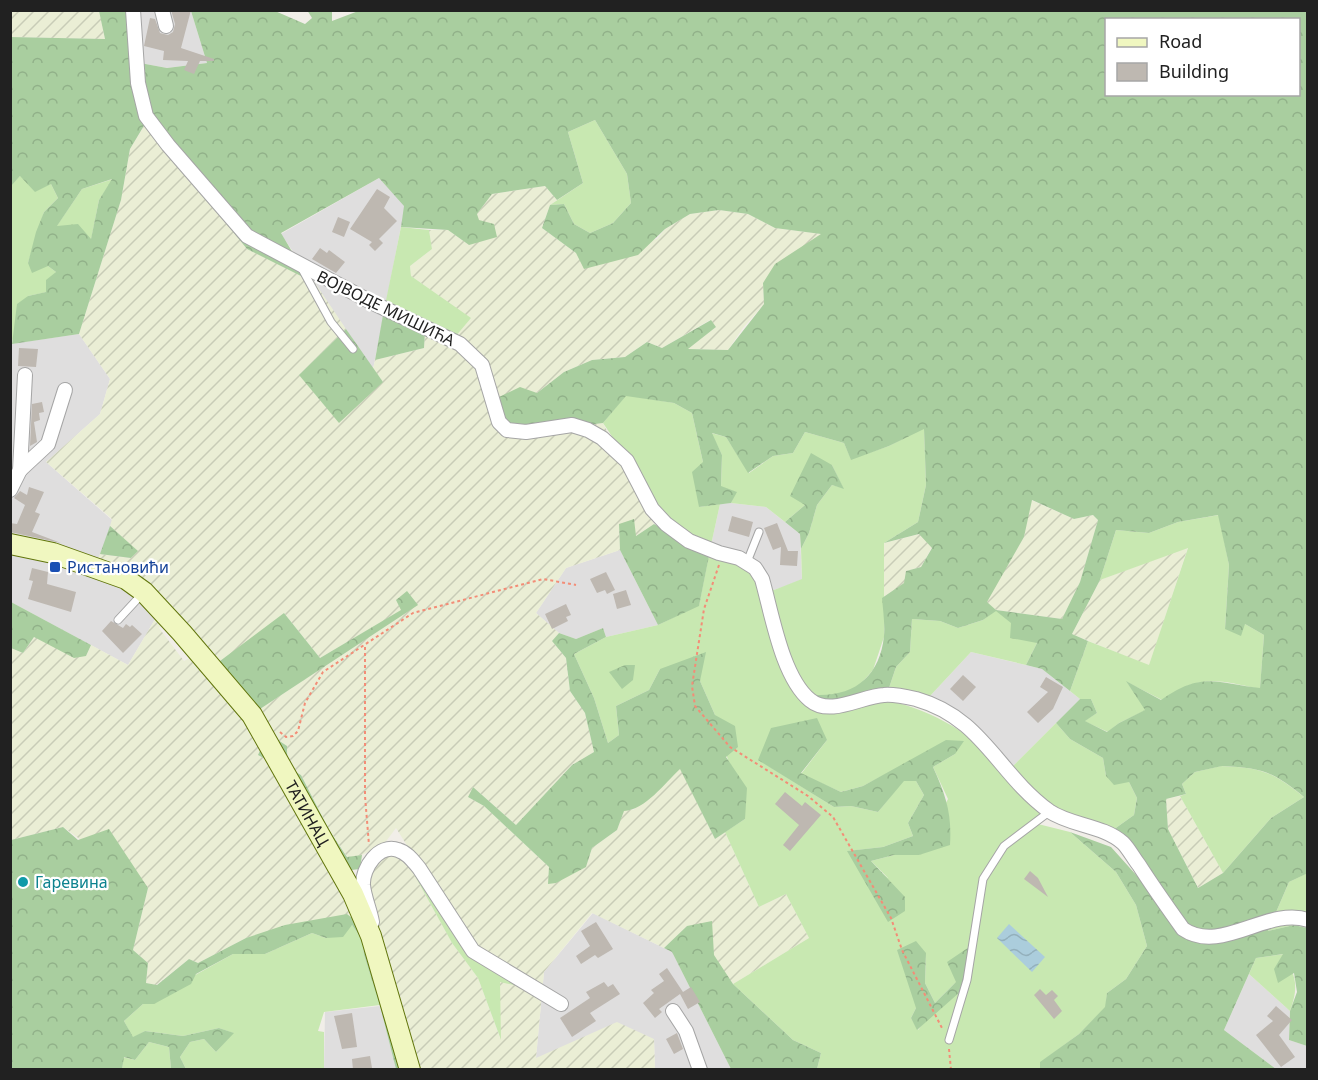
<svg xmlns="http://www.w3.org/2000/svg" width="1318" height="1080" viewBox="0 0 1318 1080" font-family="'Noto Sans',sans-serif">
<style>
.residential{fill:#dfdede}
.farmland{fill:url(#farmland-furrows);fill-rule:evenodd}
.grass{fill:#c8e8b1;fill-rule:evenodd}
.forest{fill:url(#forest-crowns);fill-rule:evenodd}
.water{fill:url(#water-waves)}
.building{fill:#beb8b1}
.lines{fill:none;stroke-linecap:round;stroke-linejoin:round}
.lane-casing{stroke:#a5a5a5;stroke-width:9}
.street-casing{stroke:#a5a5a5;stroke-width:16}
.secondary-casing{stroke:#61750b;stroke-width:22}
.path{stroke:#f38d77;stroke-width:2;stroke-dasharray:3 3;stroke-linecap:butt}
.lane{stroke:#fff;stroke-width:7}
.street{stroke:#fff;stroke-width:14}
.secondary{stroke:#f0f7c0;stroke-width:20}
.transit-dot{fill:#1a4fb4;stroke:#fff;stroke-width:2}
.culture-dot{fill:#0f9aa8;stroke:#fff;stroke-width:2}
.labels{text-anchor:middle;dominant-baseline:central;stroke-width:4.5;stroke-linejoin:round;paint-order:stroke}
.street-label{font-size:16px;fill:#212121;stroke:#fff}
.transit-label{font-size:16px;fill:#164399;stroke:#fff;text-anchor:start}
.culture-label{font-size:16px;fill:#0d838f;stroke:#fff;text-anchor:start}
</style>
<defs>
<pattern id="farmland-furrows" width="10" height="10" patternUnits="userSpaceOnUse" patternTransform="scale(1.5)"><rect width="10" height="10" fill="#eaeed5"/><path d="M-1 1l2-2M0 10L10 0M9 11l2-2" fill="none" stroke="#c8ccb7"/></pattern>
<pattern id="forest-crowns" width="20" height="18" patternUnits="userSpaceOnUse" patternTransform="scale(1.5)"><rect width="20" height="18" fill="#a9ce9f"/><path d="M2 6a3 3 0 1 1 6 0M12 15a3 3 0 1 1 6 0" fill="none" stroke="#91b189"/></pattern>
<pattern id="water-waves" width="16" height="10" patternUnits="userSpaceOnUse" patternTransform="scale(1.5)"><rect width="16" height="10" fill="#abcddc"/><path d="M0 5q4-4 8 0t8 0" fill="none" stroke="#93b0bc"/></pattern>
</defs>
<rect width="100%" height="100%" fill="#f1eee8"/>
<g class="residential">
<polygon points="139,11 191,11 207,63 167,68 140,63"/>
<polygon points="379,178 405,206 373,369 281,234"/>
<polygon points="79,334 110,379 100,414 46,462 112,520 158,614 128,665 11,602 10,344"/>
<polygon points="731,503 766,507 800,534 802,580 774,590 711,545 720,504"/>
<polygon points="620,550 658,625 606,637 603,628 576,639 559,633 536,613 566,568"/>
<polygon points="971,652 1042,669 1080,699 1012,767 930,696"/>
<polygon points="593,913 672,952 731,1069 655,1069 654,1039 536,1058 544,972"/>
<polygon points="1249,974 1290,1011 1289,1040 1307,1046 1307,1069 1276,1069 1224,1030"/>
<polygon points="380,1006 396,1069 324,1070 325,1012"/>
</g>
<g class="farmland">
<polygon points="99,10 105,39 11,37 11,11"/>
<path d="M 146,123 L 247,249 L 313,280 L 346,329 L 299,375 L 383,382 L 373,369 L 375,360 L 424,348 L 425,332 L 471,319 L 411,276 L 410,266 L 432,249 L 429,230 L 448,230 L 469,245 L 478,220 L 477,214 L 492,194 L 545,186 L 557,200 L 550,205 L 542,228 L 576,253 L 657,239 L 665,229 L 690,214 L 719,210 L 748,214 L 775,228 L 822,234 L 763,283 L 764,304 L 743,328 L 728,350 L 687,349 L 716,327 L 710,320 L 662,348 L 647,342 L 625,357 L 592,360 L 564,372 L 537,393 L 509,435 L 603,423 L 654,524 L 636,536 L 619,524 L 620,550 L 566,568 L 536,613 L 559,633 L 552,641 L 566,658 L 570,691 L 585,713 L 594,752 L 572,765 L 516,825 L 473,787 L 468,797 L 484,806 L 549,867 L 586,867 L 592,848 L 617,830 L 624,810 L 633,810 L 656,793 L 680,768 L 715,839 L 725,832 L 759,907 L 786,894 L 809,938 L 733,984 L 713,955 L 687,926 L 664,948 L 592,913 L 544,972 L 536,1058 L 617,1022 L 654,1039 L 655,1069 L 405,1069 L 368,881 L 371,865 L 388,848 L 405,858 L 452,943 L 478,978 L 500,1038 L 500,981 L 539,990 L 468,943 L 396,828 L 384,844 L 362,855 L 348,858 L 329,830 L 301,775 L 275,764 L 356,919 L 246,938 L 198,963 L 189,959 L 156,985 L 146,983 L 148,963 L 133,950 L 148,888 L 63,827 L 11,840 L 11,648 L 23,653 L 34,637 L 86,656 L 91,645 L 128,665 L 158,614 L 97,560 L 100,554 L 131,558 L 137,551 L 110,526 L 112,519 L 46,462 L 100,414 L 110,379 L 79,334 L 121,200 L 130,149 ZM 417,605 L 257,711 L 284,613 L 320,658 L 402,610 ZM 166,621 L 196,654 L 184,661 L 159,628 Z"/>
<polygon points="1031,500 1074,519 1093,515 1098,520 1080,582 1062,619 996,610 986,602 1024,537"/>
<polygon points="920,534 932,547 921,567 906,571 905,583 882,598 884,543"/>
<polygon points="1188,547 1149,666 1072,634 1100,580"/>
<polygon points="1180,796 1223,873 1198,888 1168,829 1166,799"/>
</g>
<g class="grass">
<polygon points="595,120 627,174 631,203 613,223 590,233 574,224 564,204 550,205 583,183 568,132"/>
<polygon points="20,176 51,184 58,198 44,212 28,263 48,266 56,272 47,292 28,296 11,344 10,186"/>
<polygon points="113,179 99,200 91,240 56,227 82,189"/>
<polygon points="401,227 429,230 432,249 410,266 411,276 471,318 455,337 425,332 383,315"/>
<path d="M 626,395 L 674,403 L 692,413 L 703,462 L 699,507 L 720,504 L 711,545 L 774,590 L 802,579 L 801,549 L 809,533 L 817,505 L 832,485 L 843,488 L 832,465 L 805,505 L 785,522 L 766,507 L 731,503 L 736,492 L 721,487 L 722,455 L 711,433 L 726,437 L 749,473 L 773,456 L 793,453 L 805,432 L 844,443 L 851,459 L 889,446 L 924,428 L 926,485 L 918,522 L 884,543 L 884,637 L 873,670 L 858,687 L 837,696 L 817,695 L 885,700 L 896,667 L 910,652 L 912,619 L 940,621 L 958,628 L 983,620 L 996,610 L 1037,643 L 1026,665 L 971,652 L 930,696 L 888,701 C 937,710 973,739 1012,767 L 1056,723 L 1070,739 L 1103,758 L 1106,776 L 1129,782 L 1137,798 L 1134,815 L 1113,830 L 1041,812 L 1034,823 L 1070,832 L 1116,872 L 1136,905 L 1147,946 L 1126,979 L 1107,993 L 1106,1007 L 1079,1034 L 1041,1062 L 1040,1069 L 817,1069 L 821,1053 L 793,1040 L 733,984 L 809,938 L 786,894 L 759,907 L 725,832 L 745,819 L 715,715 L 700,681 L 660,669 L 649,690 L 616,706 L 619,735 L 608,743 L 594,698 L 574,654 L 606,637 L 658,625 L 699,605 L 711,545 L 686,533 L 662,511 L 603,423 ZM 827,740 L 801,774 L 841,792 L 863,786 L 901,766 L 955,754 L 933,767 L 948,799 L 919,855 L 894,855 L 871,861 L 888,878 L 848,851 L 883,847 L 913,836 L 908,823 L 924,795 L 916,781 L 903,781 L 878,812 L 851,806 L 834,807 L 759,760 ZM 926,953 L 925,983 L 935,1003 L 956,982 L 918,1030 L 911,1018 L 916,1008 Z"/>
<path d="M 1219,515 L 1229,565 L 1225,629 L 1245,624 L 1264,635 L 1260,689 C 1218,680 1199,674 1162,700 L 1127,682 L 1146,710 L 1119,723 L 1108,732 L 1084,721 L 1097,713 L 1091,699 L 1080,699 L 1070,691 L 1088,641 L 1149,665 L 1188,548 L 1100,580 L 1116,530 L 1149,533 L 1178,522 Z"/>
<path d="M 1221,766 C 1262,768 1272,771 1304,797 L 1271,818 L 1223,873 L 1180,796 L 1186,794 L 1182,784 L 1195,772 Z"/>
<polygon points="405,858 468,943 542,991 500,982 501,1040 478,978 452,943"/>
<polygon points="1307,873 1307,928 1294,925 1268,931 1289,882"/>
<polygon points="352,925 363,941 364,955 380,1005 324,1012 318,1031 324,1032 324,1069 186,1069 180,1057 190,1042 204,1039 216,1052 233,1033 219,1028 183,1036 145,1031 133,1038 124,1021 143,1004 233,954 265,954 312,933 326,938"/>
<path d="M 1284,954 C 1296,977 1299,986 1290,1011 L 1249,974 L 1256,958 Z"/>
<polygon points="149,1042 169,1047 171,1069 122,1070 123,1057 135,1060"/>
</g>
<g class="forest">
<path d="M 307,10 L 332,11 L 332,21 L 361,10 L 1307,11 L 1308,873 L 1289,882 L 1268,931 L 1294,925 L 1307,928 L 1307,1046 L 1289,1040 L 1290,1011 L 1297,992 L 1294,973 L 1278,983 L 1274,969 L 1283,954 L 1256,958 L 1224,1030 L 1276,1069 L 1040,1069 L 1040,1062 L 1079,1034 L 1105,1007 L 1107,993 L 1126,979 L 1147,946 L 1136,905 L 1116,872 L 1070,832 L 1111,847 L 1138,877 L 1113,830 L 1134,815 L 1137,798 L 1129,782 L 1114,785 L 1106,776 L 1103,758 L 1070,739 L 1056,723 L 1080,699 L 1091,699 L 1097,713 L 1085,721 L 1107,732 L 1119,723 L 1145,710 L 1126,681 L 1161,700 C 1202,671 1216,683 1260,688 L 1264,635 L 1245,624 L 1241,636 L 1225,629 L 1229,565 L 1218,515 L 1178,522 L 1149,533 L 1116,530 L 1100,580 L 1072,634 L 1088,641 L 1070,691 L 1042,669 L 1026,665 L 1037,643 L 1010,638 L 1011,623 L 996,611 L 983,620 L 958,628 L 940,621 L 912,619 L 910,652 L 896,667 L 885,700 L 813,709 L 817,695 C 856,696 880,675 884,636 C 885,624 883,610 882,598 L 904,583 L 906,571 L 921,567 L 932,548 L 919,534 L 884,543 L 918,522 L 926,485 L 924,429 L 889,446 L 851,460 L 844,443 L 805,432 L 793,453 L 773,456 L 748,473 L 726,437 L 712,433 L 722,455 L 721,486 L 737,492 L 731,503 L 699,507 L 692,472 L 703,462 L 692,413 L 674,403 L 626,396 L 603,423 L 508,435 L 495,419 L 499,397 L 520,387 L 537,393 L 564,372 L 592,360 L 625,357 L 647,342 L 662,348 L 711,320 L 716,327 L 688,349 L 728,350 L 764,304 L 763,283 L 775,264 L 821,234 L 775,228 L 748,214 L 719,210 L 690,214 L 665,229 L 638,255 L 584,269 L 576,253 L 542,228 L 550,205 L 564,204 L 574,224 L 590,233 L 613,223 L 631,203 L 627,174 L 595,120 L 568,132 L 583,183 L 557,200 L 545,186 L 492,194 L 477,214 L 479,220 L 494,224 L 497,237 L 469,245 L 448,230 L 401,227 L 404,206 L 379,178 L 281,233 L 309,280 L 247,249 L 145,124 L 130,149 L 121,200 L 79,334 L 12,344 L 17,304 L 28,296 L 46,292 L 46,280 L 56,272 L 48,266 L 32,273 L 28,263 L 36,232 L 44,212 L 58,198 L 51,184 L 35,192 L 20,176 L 11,186 L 10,37 L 105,39 L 99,11 L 139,11 L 140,63 L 167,68 L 207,63 L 191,11 L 275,11 L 305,24 L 312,18 ZM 1106,20 L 1298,20 L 1298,94 L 1106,94 ZM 112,179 L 99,200 L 91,239 L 78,224 L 57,226 L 82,189 ZM 1032,500 L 1074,519 L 1093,515 L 1098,520 L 1080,582 L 1062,619 L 996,610 L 987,602 L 1024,537 ZM 1222,766 C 1262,768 1272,771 1304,797 L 1271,818 L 1223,873 L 1198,888 L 1168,829 L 1166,799 L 1186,794 L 1182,784 L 1195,772 Z"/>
<polygon points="383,315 425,332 424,348 375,360"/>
<polygon points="346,329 383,382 339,423 299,375"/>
<polygon points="811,453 832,465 844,489 832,485 817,505 809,533 801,549 800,534 785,522 805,505 790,496"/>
<polygon points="634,519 636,536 654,524 709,556 699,606 658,625 620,550 619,524"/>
<polygon points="110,526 138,551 131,558 100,554"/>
<polygon points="407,591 418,605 257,711 208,670 284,613 320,658 401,610 396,600"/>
<polygon points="11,602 91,645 86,656 74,658 34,637 23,653 11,648"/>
<path d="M 603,628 L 606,637 L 574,654 L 594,698 L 608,743 L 619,735 L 616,706 L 649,690 L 660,669 L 706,652 L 700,681 L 715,715 L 735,726 L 738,747 L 726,757 L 747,788 L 745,819 L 715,839 L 680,769 C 665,783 645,810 624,811 L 617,830 L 592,848 L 586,867 L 556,883 L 548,884 L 549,867 L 484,806 L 468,797 L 473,787 L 516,825 L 572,765 L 594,752 L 585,713 L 570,691 L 566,658 L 552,641 L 559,633 L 576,639 Z"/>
<polygon points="625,665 635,665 633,680 622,689 609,672"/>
<path d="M 817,718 L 827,740 L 801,773 L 841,792 L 863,786 L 946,740 L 964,741 L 955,754 L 933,767 C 946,796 952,813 950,845 L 919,855 L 894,855 L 871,861 L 905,897 L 905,911 L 888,922 L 847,851 L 883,847 L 913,836 L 908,823 L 924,795 L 916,781 L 904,781 L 878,812 L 851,806 L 834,807 L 758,760 L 771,728 Z"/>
<path d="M 278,740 L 287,746 C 287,760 287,768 301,775 L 329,830 L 347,857 L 362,855 L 360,869 L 343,871 L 275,764 L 258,755 L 263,744 Z"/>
<polygon points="63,827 78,840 109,829 148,888 133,950 148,963 146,983 157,985 189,959 198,963 246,938 285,925 347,914 379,939 405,1069 396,1069 380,1006 364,955 363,941 352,925 343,937 326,938 312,933 265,954 233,954 196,974 191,984 154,1004 143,1004 124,1021 133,1037 145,1031 183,1036 219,1028 234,1033 216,1052 204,1039 190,1042 180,1057 186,1069 171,1069 169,1047 149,1042 135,1060 124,1057 122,1069 11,1070 11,840"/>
<polygon points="712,921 714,955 733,984 793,1040 821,1053 817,1069 731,1069 672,952 664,948 687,926"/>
<polygon points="916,941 926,953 925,983 935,1003 956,982 947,962 975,943 969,984 917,1030 911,1018 916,1008 897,950"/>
</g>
<polygon class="water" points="1009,924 1045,957 1032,972 997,938"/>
<g class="building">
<polygon points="171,10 191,10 181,48 214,59 214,61 200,61 194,74 184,70 188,61 163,60 164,51 144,46 150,18 155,19 160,33 168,35 173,32 175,24"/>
<polygon points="377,189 390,197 384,208 397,221 379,239 383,243 375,251 369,245 372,242 350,229"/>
<polygon points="338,217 350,222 344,237 332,232"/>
<polygon points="320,248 327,253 329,250 345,262 336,273 312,259"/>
<polygon points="19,348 38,349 36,367 18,366"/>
<polygon points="42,402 44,412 39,413 40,420 34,422 37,442 30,446 32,404"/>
<polygon points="29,487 44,492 35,512 40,514 32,532 61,543 10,532 10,523 17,524 25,505 14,498 20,491 27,495"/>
<polygon points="732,516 753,522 749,537 728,531"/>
<polygon points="777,523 788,551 798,551 797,566 780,565 781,547 773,550 764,528"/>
<polygon points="32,568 48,572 47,584 76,592 71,612 28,599 33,581 29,580"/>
<polygon points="606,572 615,590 607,594 605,590 597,593 590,579"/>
<polygon points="626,590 631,605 617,609 613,594"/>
<polygon points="566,604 571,615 566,617 568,621 552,629 545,614"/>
<polygon points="111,621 123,628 126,624 130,627 132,625 142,634 123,653 102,631"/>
<polygon points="963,675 976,687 963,701 950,689"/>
<polygon points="1046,677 1063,687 1053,709 1038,723 1027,712 1048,692 1040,687"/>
<polygon points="785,792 802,806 805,802 821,815 790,851 783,845 799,825 775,804"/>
<polygon points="1030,871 1038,878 1048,897 1024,879"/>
<polygon points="596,922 613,949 598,958 595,955 581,964 576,956 590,946 581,931"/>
<polygon points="667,968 683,992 691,987 700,1002 688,1009 680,994 659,1009 662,1012 655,1018 643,1003 654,993 651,990 664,981 659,974"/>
<polygon points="604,982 608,987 613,984 620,994 590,1013 596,1021 572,1037 560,1018 590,998 586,992"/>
<polygon points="1040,989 1046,995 1052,990 1058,996 1054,1000 1062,1011 1054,1019 1034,995"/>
<polygon points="1276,1006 1292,1020 1279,1035 1295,1057 1281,1067 1256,1035 1273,1021 1267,1016"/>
<polygon points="352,1013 357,1047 342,1049 334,1016"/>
<polygon points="677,1033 683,1049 674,1054 666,1039"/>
<polygon points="370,1056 372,1068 353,1070 352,1059"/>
</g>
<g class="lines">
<g class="lane-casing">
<g id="lane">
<polyline points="301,267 331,322 353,349"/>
<polyline points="747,562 759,532"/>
<polyline points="118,620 143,593"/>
<polyline points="949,1040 967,980 983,879 1004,846 1049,812"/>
</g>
</g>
<g class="street-casing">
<g id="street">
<path d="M 133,10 L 138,83 L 146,116 L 168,145 L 247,236 L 373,303 L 460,344 L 482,365 L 499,422 L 507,430 L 526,432 L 572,425 L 588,430 L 602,438 L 627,461 L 652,509 L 666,524 L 689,541 L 719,553 L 739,558 L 755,568 L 762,579 C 772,614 782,677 810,700 C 830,717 862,696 884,695 C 893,694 907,697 916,699 C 983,718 997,773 1049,811 C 1071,826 1103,825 1123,843 C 1129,849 1134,859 1139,865 C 1153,887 1168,908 1183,929 C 1221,955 1268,906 1308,920"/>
<polyline points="162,10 166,26"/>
<polyline points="20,470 48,444 65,390"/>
<polyline points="10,490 20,470 25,375"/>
<path d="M 372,922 C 370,910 364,897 363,885 C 362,868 379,843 398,850 C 408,853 413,861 419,868 L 473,951 L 561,1004"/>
<polyline points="673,1011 686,1031 700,1070"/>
</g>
</g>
<g class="secondary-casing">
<g id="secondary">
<path id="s1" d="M 10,544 L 53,553 L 126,579 L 144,592 L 182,633 L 252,715 L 353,894 L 371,936 L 410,1070"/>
</g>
</g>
<g class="path">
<polyline points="719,565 704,609 692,686 695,706 730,747 808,796 833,817 891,918 902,950 943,1030"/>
<polyline points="365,647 365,796 369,845"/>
<polyline points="280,732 286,737 293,736 298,731 305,703 323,672 413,613 543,579 576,585"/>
<polyline points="949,1049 951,1070"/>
</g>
<use href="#lane" class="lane"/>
<use href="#street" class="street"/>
<use href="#secondary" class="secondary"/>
</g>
<rect class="transit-dot" x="49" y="561" width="12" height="12" rx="3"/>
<circle class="culture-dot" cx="23" cy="882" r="6"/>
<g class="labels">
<g class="street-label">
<text transform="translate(386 308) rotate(26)">ВОЈВОДЕ МИШИЋА</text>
<text stroke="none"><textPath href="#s1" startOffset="420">ТАТИНАЦ</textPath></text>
</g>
<g class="transit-label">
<text x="67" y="567">Ристановићи</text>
</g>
<g class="culture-label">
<text x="35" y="882">Гаревина</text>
</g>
</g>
<rect width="1318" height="1080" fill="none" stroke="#212121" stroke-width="24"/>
<rect x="1105" y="18" width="195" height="78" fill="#ffffff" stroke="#a6a6a6" stroke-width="1.5"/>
<rect x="1117" y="38" width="30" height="9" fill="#f0f7c0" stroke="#a6a6a6" stroke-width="1.5"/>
<text x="1159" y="48" font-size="18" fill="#212121">Road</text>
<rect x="1117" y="63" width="30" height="18" fill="#beb8b1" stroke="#a6a6a6" stroke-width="1.5"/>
<text x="1159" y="78" font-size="18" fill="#212121">Building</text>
</svg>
